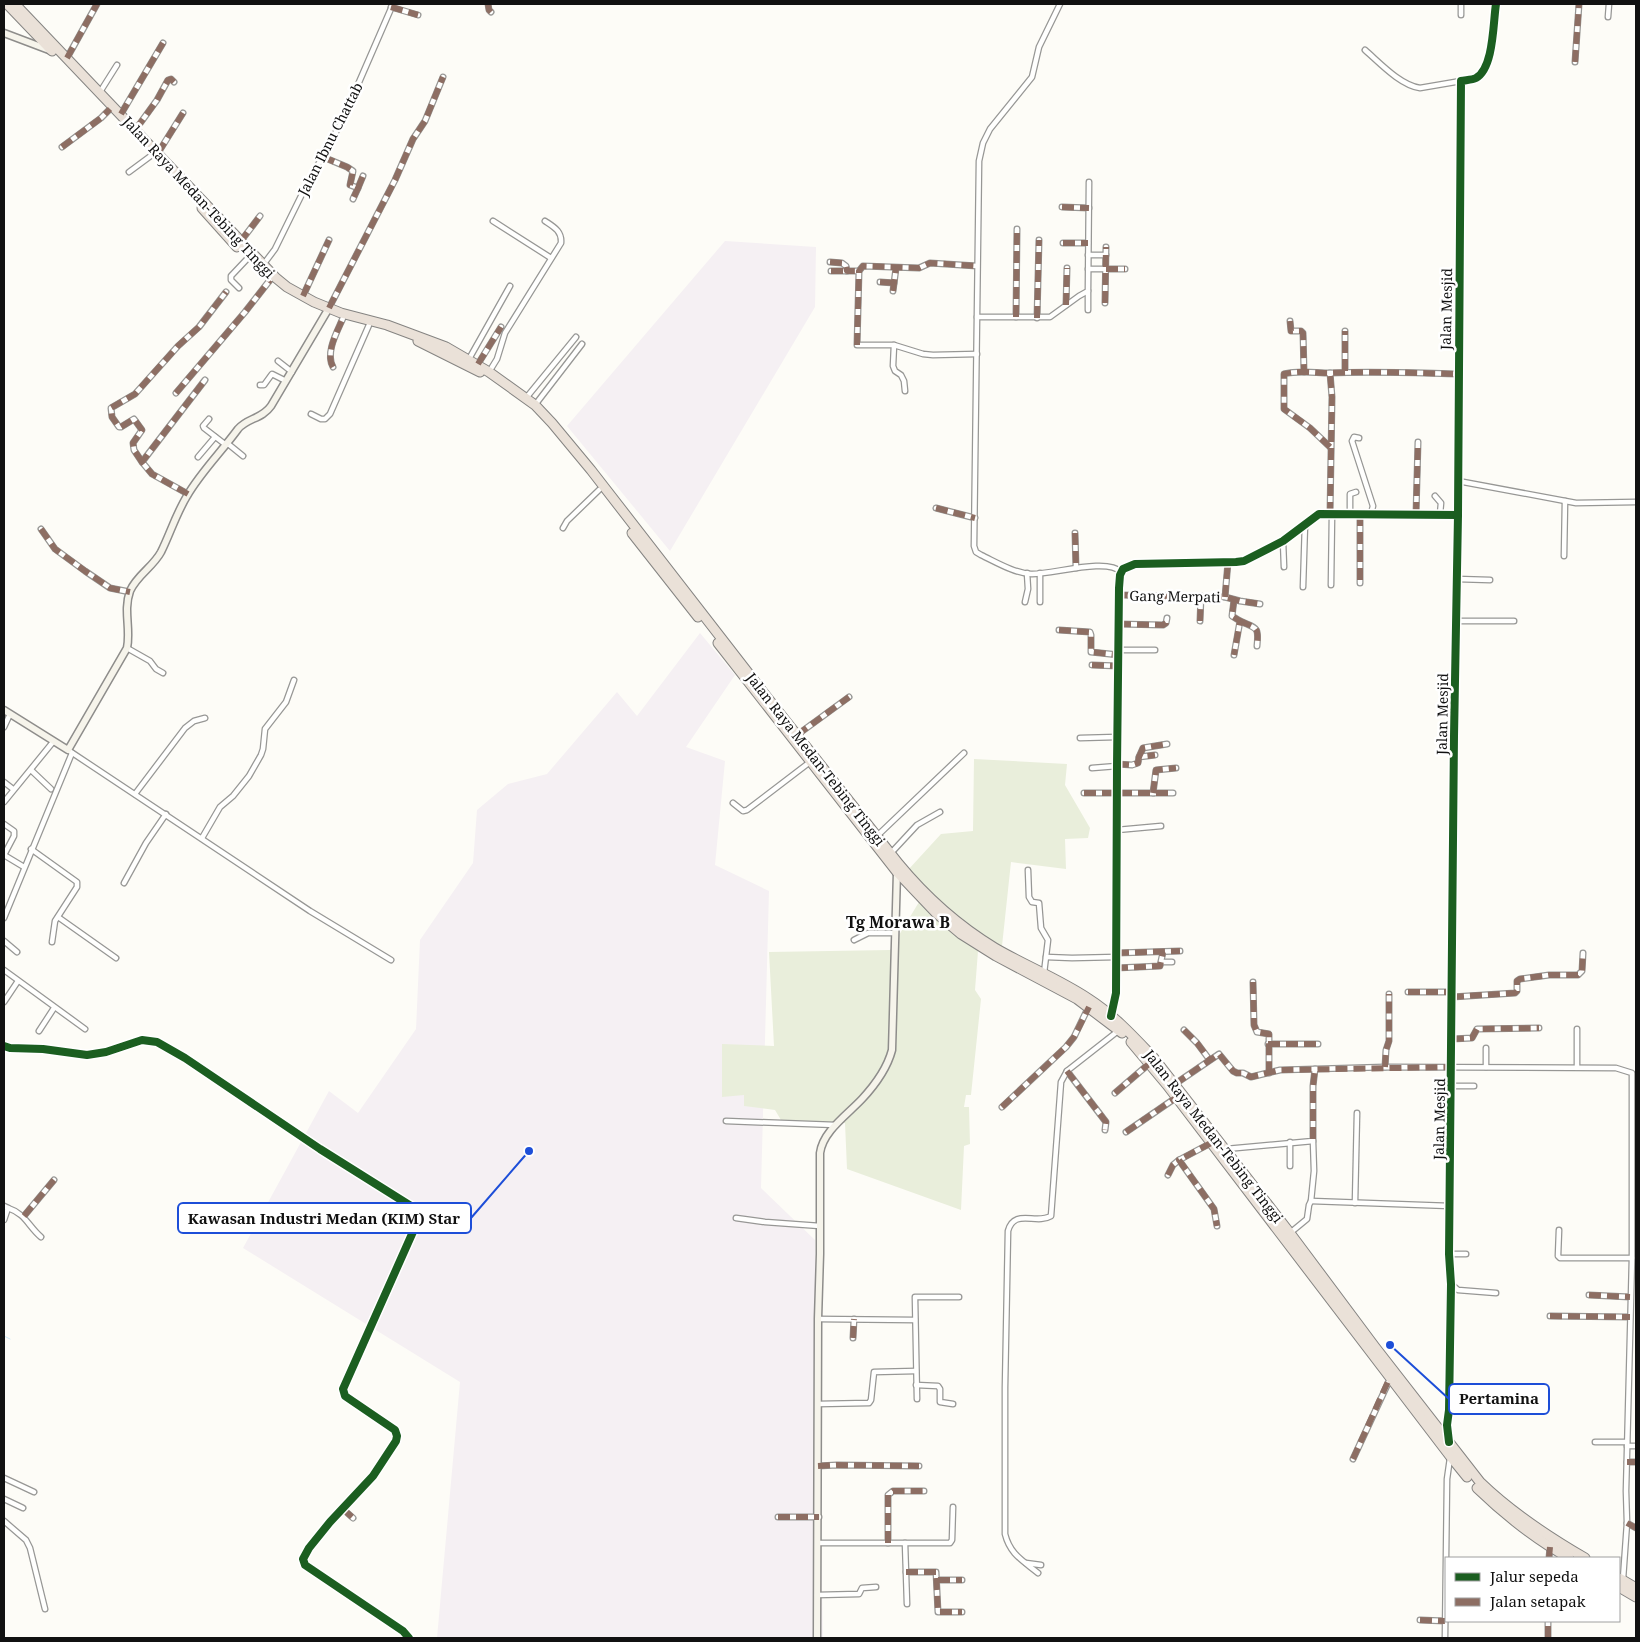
<svg xmlns="http://www.w3.org/2000/svg" width="1640" height="1642" viewBox="0 0 1640 1642" font-family="'Noto Serif',serif">
<style>
.industrial{fill:#f5f0f3}
.cemetery{fill:#e9eedb}
.lines{fill:none;stroke-linecap:round;stroke-linejoin:round}
.stream{stroke:#cde8f7;stroke-width:1}
.street-casing{stroke:#979795;stroke-width:7}
.secondary-casing{stroke:#8e8d8b;stroke-width:9}
.highway-casing{stroke:#858482;stroke-width:11}
.street{stroke:#fffffe;stroke-width:4.5}
.secondary{stroke:#f6f4eb;stroke-width:6}
.highway{stroke:#eae1d8;stroke-width:9}
.quiet{stroke:#8d6e63;stroke-width:6;stroke-dasharray:12 6;stroke-linecap:butt}
.cycleway-casing{stroke:#fff;stroke-width:11}
.cycleway{stroke:#1b5e20;stroke-width:8}
.labels{text-anchor:middle;dominant-baseline:central;stroke-width:5;stroke-linejoin:round;paint-order:stroke}
.street-label{font-size:14px;fill:#111;stroke:#fff}
.quarter-label{font-size:16px;font-weight:bold;fill:#111;stroke:#fff}
.leader{fill:none;stroke:#1d4ed8;stroke-width:2}
.callout-dot{fill:#1d4ed8;stroke:#fff;stroke-width:2}
.callout{fill:#fff;stroke:#1d4ed8;stroke-width:2}
.callout-label{font-size:15px;text-anchor:middle;font-weight:bold;fill:#111}
</style>
<rect width="100%" height="100%" fill="#fdfcf7"/>
<g class="industrial">
<polygon points="725,241 816,247 815,307 670,551 567,426"/>
<polygon points="700,633 735,675 686,747 725,761 715,865 769,891 761,1188 815,1240 823,1638 437,1638 460,1382 243,1248 329,1091 358,1113 416,1029 420,940 473,863 477,810 508,784 547,774 617,692 637,716"/>
</g>
<g class="cemetery">
<polygon points="974,759 1067,764 1065,785 1090,828 1088,838 1065,839 1066,869 1011,862 1002,946 978,933 957,918 908,870 941,834 973,831"/>
<polygon points="919,902 978,951 975,990 981,999 971,1095 966,1095 964,1107 969,1107 970,1144 964,1146 961,1210 847,1169 845,1123 781,1120 775,1110 744,1106 744,1095 722,1097 722,1044 774,1046 769,952 890,950"/>
</g>
<g class="lines">
<polyline class="stream" points="4,1336 10,1339"/>
<g class="street-casing">
<g id="street">
<polyline points="488,4 489,10 491,12"/>
<path d="M 1060,4 L 1039,47 L 1032,77 L 990,129 L 983,143 L 979,161 L 974,546 L 976,552 L 981,555 C 996,562 1014,573 1031,574 C 1051,575 1107,557 1121,572"/>
<polyline points="1461,4 1461,15"/>
<polyline points="391,7 418,15"/>
<polyline points="1608,17 1609,4"/>
<path d="M 1365,50 C 1380,63 1400,85 1420,88 L 1461,81"/>
<polyline points="67,58 97,4"/>
<polyline points="1575,62 1579,4"/>
<polyline points="100,92 117,65"/>
<polyline points="121,114 163,43"/>
<polyline points="136,129 157,100 168,80 171,79 174,82"/>
<polyline points="62,147 101,118 110,109"/>
<polyline points="158,153 183,113"/>
<polyline points="323,157 347,167 353,171 350,185 358,188 353,199"/>
<polyline points="129,172 152,155"/>
<polyline points="358,188 363,176"/>
<polyline points="1062,207 1089,208"/>
<polyline points="493,221 551,258"/>
<polyline points="241,241 260,216"/>
<polyline points="1063,243 1088,243"/>
<polyline points="1088,255 1106,255"/>
<polyline points="830,262 842,263 846,266 847,271 859,271"/>
<polyline points="260,269 275,249 304,190 343,119 393,4"/>
<polyline points="1088,269 1125,269"/>
<polyline points="831,271 847,271"/>
<polyline points="880,282 894,283"/>
<polyline points="239,288 231,280 231,276 248,258"/>
<polyline points="893,291 896,268"/>
<polyline points="303,296 329,240"/>
<polyline points="1105,303 1106,247"/>
<polyline points="1066,305 1067,268"/>
<polyline points="329,308 395,180 413,139 425,121 443,77"/>
<polyline points="1088,310 1088,291"/>
<polyline points="977,317 1050,317 1079,296 1088,291 1089,182"/>
<polyline points="1016,317 1017,229"/>
<polyline points="1037,318 1039,240"/>
<polyline points="1290,321 1291,331 1301,331 1303,333 1304,372"/>
<polyline points="894,345 893,366 895,371 901,375 904,381 905,391"/>
<polyline points="977,354 933,355 923,354 894,345 857,345 859,271 863,266 919,268 930,263 977,266"/>
<polyline points="469,359 510,286"/>
<polyline points="278,361 292,372"/>
<polyline points="478,364 501,327"/>
<path d="M 333,367 C 325,353 337,332 343,318"/>
<polyline points="1345,371 1345,331"/>
<path d="M 489,372 L 497,359 L 505,333 L 561,243 C 562,231 554,227 545,221"/>
<polyline points="260,385 264,385 272,374 286,381"/>
<polyline points="176,393 245,312 270,280"/>
<polyline points="526,398 576,337"/>
<polyline points="535,405 582,344"/>
<polyline points="311,414 321,419 325,419 330,414 369,325"/>
<polyline points="209,419 203,426 204,428 226,445"/>
<polyline points="1359,438 1354,437 1352,441 1373,506 1371,514"/>
<polyline points="227,443 243,456"/>
<path d="M 1330,447 L 1310,428 L 1284,409 L 1284,374 C 1299,370 1315,373 1330,373 C 1373,371 1416,373 1458,374"/>
<polyline points="198,457 215,437"/>
<polyline points="142,462 134,450 133,443 142,430 134,419 121,427 119,427 112,417 111,408 135,394 178,346 199,327 226,292"/>
<polyline points="1458,481 1576,503 1636,502"/>
<polyline points="188,494 152,474 142,462 205,380"/>
<polyline points="1435,496 1441,503 1440,514"/>
<polyline points="936,508 975,518"/>
<polyline points="1330,514 1332,397 1330,373"/>
<polyline points="1350,514 1350,494 1356,492"/>
<polyline points="1360,514 1360,583"/>
<polyline points="1416,514 1418,442"/>
<polyline points="563,528 567,521 599,490"/>
<polyline points="41,529 55,549 85,571 110,588 130,592"/>
<polyline points="1075,533 1076,568"/>
<polyline points="1283,541 1284,567"/>
<polyline points="1564,556 1565,501"/>
<polyline points="1457,579 1490,580"/>
<polyline points="1331,585 1332,514"/>
<polyline points="1303,587 1305,524"/>
<polyline points="1120,595 1225,597 1240,601 1260,604"/>
<polyline points="1225,597 1228,562"/>
<polyline points="1234,600 1232,616 1240,621 1234,655"/>
<polyline points="1025,602 1028,589 1027,573"/>
<polyline points="1040,602 1040,573"/>
<polyline points="1200,621 1201,596"/>
<path d="M 1240,621 C 1257,629 1259,626 1257,646"/>
<polyline points="1456,621 1514,621"/>
<polyline points="1119,624 1163,625 1166,623 1167,618"/>
<polyline points="1059,630 1090,632 1091,635 1091,652 1119,655"/>
<polyline points="127,648 150,661 156,669 163,673"/>
<polyline points="1119,650 1155,650"/>
<polyline points="1092,665 1118,666"/>
<polyline points="4,727 10,714"/>
<polyline points="797,735 849,697"/>
<polyline points="1080,738 1117,737"/>
<polyline points="68,750 310,911 391,960"/>
<polyline points="1139,757 1143,748 1167,744"/>
<polyline points="1117,764 1132,765 1138,763 1139,757 1155,755"/>
<polyline points="1092,768 1117,766"/>
<polyline points="31,770 51,789"/>
<polyline points="4,782 13,789"/>
<polyline points="1084,793 1173,793"/>
<polyline points="1153,793 1156,770 1176,768"/>
<polyline points="135,794 185,728 194,721 205,718"/>
<polyline points="4,802 53,742"/>
<polyline points="733,803 743,811 747,810 810,762"/>
<polyline points="4,824 14,831 14,836 4,855"/>
<polyline points="1117,830 1161,826"/>
<polyline points="877,836 964,753"/>
<polyline points="202,838 220,807 233,796 249,776 261,755 263,749 265,729 286,702 294,680"/>
<polyline points="31,849 77,882 77,887 55,921 52,942"/>
<polyline points="891,853 917,825 940,812"/>
<polyline points="4,855 24,867"/>
<polyline points="1028,870 1029,897 1032,902 1039,903 1041,928 1048,940 1044,973"/>
<polyline points="124,883 146,843 166,814"/>
<polyline points="58,917 116,958"/>
<polyline points="4,918 72,753"/>
<polyline points="854,940 868,933 894,933"/>
<polyline points="4,941 17,952"/>
<polyline points="1117,953 1180,951"/>
<polyline points="1046,957 1072,958 1117,957"/>
<polyline points="1162,962 1172,962"/>
<polyline points="1116,968 1160,966 1163,952"/>
<polyline points="4,970 85,1029"/>
<polyline points="1253,982 1254,1025 1257,1032 1269,1034 1269,1073"/>
<polyline points="1408,992 1452,992"/>
<polyline points="1452,997 1515,993 1517,991 1517,981 1520,979 1549,975 1578,975 1582,971 1583,953"/>
<polyline points="4,1002 18,981"/>
<polyline points="1111,1016 1116,993 1117,766 1119,588 1120,575 1123,569 1135,564 1236,562 1244,561 1283,541 1319,514 1458,515"/>
<polyline points="1577,1029 1577,1067"/>
<polyline points="1184,1030 1197,1043 1209,1059"/>
<polyline points="39,1031 54,1008"/>
<polyline points="1452,1039 1472,1038 1477,1029 1539,1028"/>
<polyline points="1268,1044 1318,1044"/>
<polyline points="4,1046 10,1048 43,1049 87,1055 106,1052 142,1040 157,1042 185,1058 320,1149 414,1208 417,1215 416,1225 343,1389 345,1396 395,1430 397,1436 396,1441 373,1476 330,1522 309,1548 303,1559 305,1565 403,1631 409,1638"/>
<polyline points="1486,1048 1486,1067"/>
<polyline points="1385,1067 1386,1050 1389,1041 1389,994"/>
<polyline points="1067,1071 1106,1122 1105,1130"/>
<polyline points="1175,1084 1219,1054 1233,1071 1237,1073 1243,1073 1251,1077 1280,1070 1385,1067 1616,1068 1632,1073 1632,1258 1626,1491 1627,1523 1623,1579"/>
<polyline points="1451,1086 1474,1086"/>
<polyline points="1115,1093 1150,1063"/>
<polyline points="1002,1107 1066,1047 1074,1037 1088,1008"/>
<polyline points="726,1121 836,1125"/>
<polyline points="1126,1132 1177,1097"/>
<polyline points="1290,1142 1290,1166"/>
<polyline points="1211,1143 1179,1160 1214,1209 1217,1226"/>
<polyline points="1226,1149 1313,1141 1313,1086 1315,1069"/>
<polyline points="1168,1175 1173,1165 1179,1160"/>
<polyline points="1311,1201 1450,1206"/>
<polyline points="1355,1203 1357,1113"/>
<polyline points="4,1206 8,1208 4,1220"/>
<path d="M 8,1208 C 26,1214 28,1226 41,1237"/>
<polyline points="24,1216 54,1180"/>
<polyline points="736,1218 765,1222 820,1226"/>
<polyline points="1559,1230 1558,1256 1560,1258 1632,1258"/>
<polyline points="1290,1233 1307,1219 1309,1205 1311,1201 1314,1171 1313,1141"/>
<polyline points="1449,1254 1466,1254"/>
<polyline points="1451,1284 1458,1290 1496,1293"/>
<polyline points="1589,1295 1630,1297"/>
<polyline points="1550,1316 1630,1317"/>
<polyline points="818,1319 915,1320"/>
<polyline points="853,1338 854,1319"/>
<polyline points="916,1385 938,1386 940,1389 940,1402 953,1404"/>
<polyline points="917,1399 915,1297 959,1297"/>
<polyline points="818,1404 869,1403 871,1400 874,1372 916,1371"/>
<path d="M 1448,1437 L 1461,81 C 1465,80 1472,80 1476,78 C 1494,68 1493,22 1496,4"/>
<polyline points="1595,1442 1627,1442"/>
<polyline points="1627,1446 1636,1446"/>
<polyline points="1353,1459 1390,1379"/>
<polyline points="1627,1462 1636,1462"/>
<polyline points="818,1466 837,1465 919,1466"/>
<polyline points="4,1478 34,1492"/>
<polyline points="4,1499 23,1508"/>
<polyline points="343,1509 353,1518"/>
<polyline points="778,1517 819,1517"/>
<polyline points="4,1521 26,1540 30,1548 45,1609"/>
<polyline points="1627,1523 1636,1528"/>
<polyline points="818,1543 950,1543 952,1540 953,1507"/>
<polyline points="888,1543 888,1495 893,1491 924,1491"/>
<polyline points="905,1543 907,1604"/>
<polyline points="1549,1558 1550,1547"/>
<polyline points="1026,1563 1041,1565"/>
<polyline points="906,1572 936,1572 938,1612 962,1612"/>
<path d="M 1038,1573 C 1022,1560 1010,1554 1005,1534 L 1005,1388 L 1008,1231 C 1014,1208 1036,1225 1051,1216 L 1061,1082 L 1067,1071 L 1118,1031"/>
<polyline points="938,1580 962,1580"/>
<polyline points="817,1595 859,1594 862,1588 876,1587"/>
<polyline points="1420,1620 1445,1621"/>
<polyline points="1445,1638 1447,1479 1450,1458"/>
<polyline points="1548,1638 1548,1621"/>
</g>
</g>
<g class="secondary-casing">
<g id="secondary">
<polyline points="4,33 49,50"/>
<path d="M 4,710 L 68,750 L 127,648 C 131,629 123,611 130,591 C 137,575 153,567 161,552 C 170,534 176,514 187,496 C 200,473 222,451 238,429 C 247,418 262,419 271,406 L 329,308"/>
<path d="M 817,1638 L 818,1319 L 820,1254 L 820,1153 C 823,1131 847,1115 862,1099 C 875,1085 887,1069 892,1050 L 897,872"/>
</g>
</g>
<g class="highway-casing">
<g id="highway">
<polyline points="7,4 52,51"/>
<path d="M 15,4 L 276,278 L 287,287 L 314,302 L 341,313 L 387,325 L 446,347 L 489,372 L 535,405 L 552,423 L 591,470 L 763,692 L 898,863 C 926,897 957,925 995,948 C 1026,966 1059,979 1089,999 C 1114,1015 1134,1037 1154,1058 L 1290,1233 L 1375,1347 L 1480,1482 C 1512,1513 1547,1536 1585,1558"/>
<polyline points="202,208 237,247"/>
<polyline points="418,341 480,372"/>
<polyline points="632,533 698,617"/>
<polyline points="718,643 897,872 935,912 961,934 996,956 1077,999 1122,1033"/>
<polyline points="1131,1042 1167,1085 1450,1456 1467,1477"/>
<path d="M 1477,1488 C 1505,1515 1535,1539 1569,1558"/>
<polyline points="1619,1578 1636,1588"/>
<polyline points="1619,1587 1636,1597"/>
</g>
</g>
<use href="#street" class="street"/>
<use href="#secondary" class="secondary"/>
<use href="#highway" class="highway"/>
<g class="quiet">
<polyline points="488,4 489,10 491,12"/>
<polyline points="391,7 418,15"/>
<polyline points="67,58 97,4"/>
<polyline points="1575,62 1579,4"/>
<polyline points="121,114 163,43"/>
<polyline points="136,129 157,100 168,80 171,79 174,82"/>
<polyline points="62,147 101,118 110,109"/>
<polyline points="158,153 183,113"/>
<polyline points="323,157 347,167 353,171 350,185 358,188 353,199"/>
<polyline points="358,188 363,176"/>
<polyline points="1062,207 1089,208"/>
<polyline points="240,242 260,216"/>
<polyline points="1063,243 1088,243"/>
<polyline points="830,262 842,263 846,266 847,271 859,271"/>
<polyline points="1106,269 1125,269"/>
<polyline points="831,271 847,271"/>
<polyline points="880,282 894,283"/>
<polyline points="893,291 896,268"/>
<polyline points="303,296 329,240"/>
<polyline points="1105,303 1106,247"/>
<polyline points="1066,305 1067,268"/>
<polyline points="329,308 395,180 413,139 425,121 443,77"/>
<polyline points="1016,317 1017,229"/>
<polyline points="1037,318 1039,240"/>
<polyline points="1290,321 1291,331 1301,331 1303,333 1304,372"/>
<polyline points="857,345 859,271 863,266 919,268 930,263 977,266"/>
<polyline points="478,364 501,327"/>
<path d="M 333,367 C 325,353 337,332 343,318"/>
<polyline points="1345,371 1345,331"/>
<polyline points="176,393 245,312 270,280"/>
<path d="M 1330,447 L 1310,428 L 1284,409 L 1284,374 C 1299,370 1315,373 1330,373 C 1373,371 1416,373 1458,374"/>
<polyline points="142,462 134,450 133,443 142,430 134,419 121,427 119,427 112,417 111,408 135,394 178,346 199,327 226,292"/>
<polyline points="188,494 152,474 142,462 205,380"/>
<polyline points="936,508 975,518"/>
<polyline points="1330,514 1332,397 1330,373"/>
<polyline points="1360,514 1360,583"/>
<polyline points="1416,514 1418,442"/>
<polyline points="41,529 55,549 85,571 110,588 130,592"/>
<polyline points="1075,533 1076,568"/>
<polyline points="1120,595 1225,597 1240,601 1260,604"/>
<polyline points="1225,597 1228,562"/>
<polyline points="1234,600 1232,616 1240,621 1234,655"/>
<polyline points="1200,621 1201,596"/>
<path d="M 1240,621 C 1257,629 1259,626 1257,646"/>
<polyline points="1119,624 1163,625 1166,623 1167,618"/>
<polyline points="1059,630 1090,632 1091,635 1091,652 1119,655"/>
<polyline points="1092,665 1118,666"/>
<polyline points="797,735 849,697"/>
<polyline points="1139,757 1143,748 1167,744"/>
<polyline points="1117,764 1132,765 1138,763 1139,757 1155,755"/>
<polyline points="1084,793 1173,793"/>
<polyline points="1153,793 1156,770 1176,768"/>
<polyline points="1117,953 1180,951"/>
<polyline points="1116,968 1160,966 1163,952"/>
<polyline points="1253,982 1254,1025 1257,1032 1269,1034 1269,1073"/>
<polyline points="1408,992 1452,992"/>
<polyline points="1452,997 1515,993 1517,991 1517,981 1520,979 1549,975 1578,975 1582,971 1583,953"/>
<polyline points="1184,1030 1197,1043 1209,1059"/>
<polyline points="1452,1039 1472,1038 1477,1029 1539,1028"/>
<polyline points="1268,1044 1318,1044"/>
<polyline points="1385,1067 1386,1050 1389,1041 1389,994"/>
<polyline points="1067,1071 1106,1122 1105,1130"/>
<polyline points="1175,1084 1219,1054 1233,1071 1237,1073 1243,1073 1251,1077 1280,1070 1452,1067"/>
<polyline points="1115,1093 1150,1063"/>
<polyline points="1002,1107 1066,1047 1074,1037 1089,1007"/>
<polyline points="1126,1132 1177,1097"/>
<polyline points="1313,1139 1313,1086 1315,1069"/>
<polyline points="1211,1143 1179,1160 1214,1209 1217,1226"/>
<polyline points="1168,1175 1173,1165 1179,1160"/>
<polyline points="24,1216 54,1180"/>
<polyline points="1589,1295 1630,1297"/>
<polyline points="1550,1316 1630,1317"/>
<polyline points="853,1338 854,1319"/>
<polyline points="1353,1459 1390,1377"/>
<polyline points="1627,1462 1636,1462"/>
<polyline points="818,1466 837,1465 919,1466"/>
<polyline points="343,1509 353,1518"/>
<polyline points="778,1517 819,1517"/>
<polyline points="1627,1523 1636,1528"/>
<polyline points="888,1543 888,1495 893,1491 924,1491"/>
<polyline points="1549,1558 1550,1547"/>
<polyline points="906,1572 936,1572 938,1612 962,1612"/>
<polyline points="938,1580 962,1580"/>
<polyline points="1420,1620 1445,1621"/>
<polyline points="1548,1638 1548,1621"/>
</g>
<g class="cycleway-casing">
<g id="cycleway">
<polyline points="1111,1016 1116,993 1117,766 1119,588 1120,575 1123,569 1135,564 1236,562 1244,561 1283,541 1319,514 1458,515"/>
<polyline points="4,1046 10,1048 43,1049 87,1055 106,1052 142,1040 157,1042 185,1058 320,1149 414,1208 417,1215 416,1225 343,1389 345,1396 395,1430 397,1436 396,1441 373,1476 330,1522 309,1548 303,1559 305,1565 403,1631 409,1638"/>
<path d="M 1449,1442 L 1447,1425 L 1449,1410 L 1451,1284 L 1449,1254 L 1454,736 L 1458,515 L 1461,81 C 1465,80 1472,80 1476,78 C 1494,68 1493,22 1496,4"/>
</g>
</g>
<use href="#cycleway" class="cycleway"/>
</g>
<g class="labels">
<g class="street-label">
<text transform="translate(330 139) rotate(-63)">Jalan Ibnu Chattab</text>
<text transform="translate(199 197) rotate(47)">Jalan Raya Medan-Tebing Tinggi</text>
<text transform="translate(1446 309) rotate(-89)">Jalan Mesjid</text>
<text transform="translate(1175 596) rotate(1)">Gang Merpati</text>
<text transform="translate(1442 714) rotate(-89)">Jalan Mesjid</text>
<text transform="translate(816 759) rotate(52)">Jalan Raya Medan-Tebing Tinggi</text>
<text transform="translate(1439 1119) rotate(-89)">Jalan Mesjid</text>
<text transform="translate(1214 1136) rotate(52)">Jalan Raya Medan-Tebing Tinggi</text>
</g>
<g class="quarter-label">
<text x="898" y="922">Tg Morawa B</text>
</g>
</g>
<path class="leader" d="M529 1151L471 1218M1390 1345L1449 1399"/>
<g class="callout-dot">
<circle cx="529" cy="1151" r="5"/>
<circle cx="1390" cy="1345" r="5"/>
</g>
<g class="callout">
<rect x="178" y="1203" width="293" height="30" rx="5"/>
<rect x="1449" y="1384" width="100" height="30" rx="5"/>
</g>
<g class="callout-label">
<text x="324" y="1224">Kawasan Industri Medan (KIM) Star</text>
<text x="1499" y="1404">Pertamina</text>
</g>
<rect width="1640" height="1642" fill="none" stroke="#111111" stroke-width="10"/>
<rect x="1445" y="1557" width="175" height="65" fill="#ffffff" stroke="#a0a0a0"/>
<rect x="1455" y="1573" width="25" height="8" fill="#1b5e20" stroke="#a0a0a0"/>
<text x="1490" y="1582" font-size="15" fill="#111111">Jalur sepeda</text>
<rect x="1455" y="1598" width="25" height="8" fill="#8d6e63" stroke="#a0a0a0"/>
<text x="1490" y="1607" font-size="15" fill="#111111">Jalan setapak</text>
</svg>
